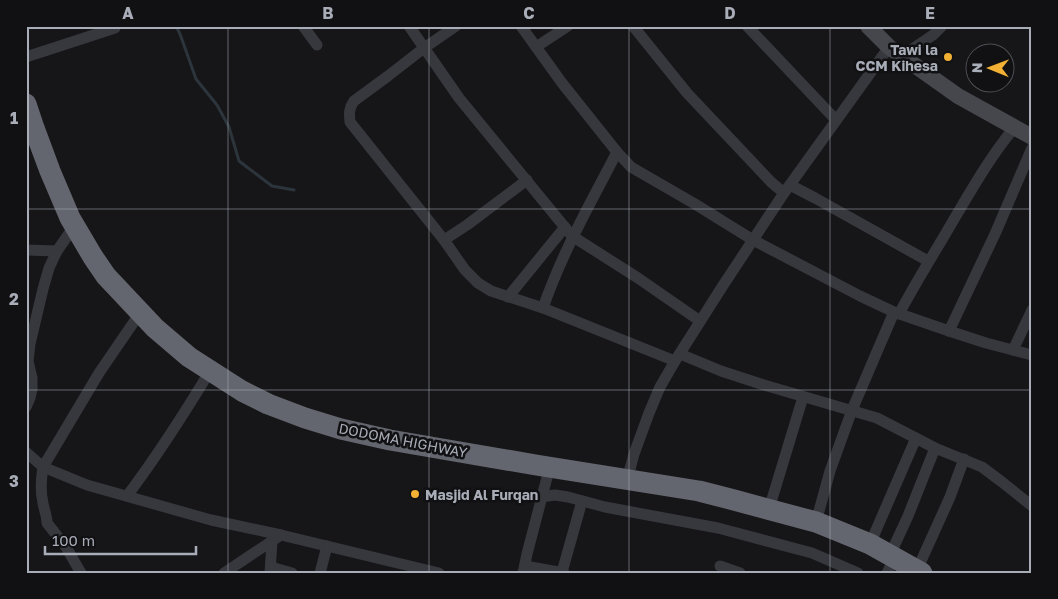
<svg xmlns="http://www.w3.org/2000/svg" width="1058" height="599" viewBox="0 0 1058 599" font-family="'Golos Text',sans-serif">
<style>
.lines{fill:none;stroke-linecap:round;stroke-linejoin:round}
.stream{stroke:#2c353c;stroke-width:3}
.street{stroke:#37383d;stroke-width:11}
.secondary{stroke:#45474d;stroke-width:16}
.highway{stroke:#63666e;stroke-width:21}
.grid{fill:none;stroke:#a8adb8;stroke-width:1;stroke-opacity:0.55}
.poi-dot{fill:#f2b134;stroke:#111113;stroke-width:2}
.labels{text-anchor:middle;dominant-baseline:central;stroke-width:5;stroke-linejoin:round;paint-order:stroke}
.poi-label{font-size:14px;font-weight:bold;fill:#a8adb8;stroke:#111113;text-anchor:end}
.street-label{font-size:14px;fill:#a8adb8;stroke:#111113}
.neatline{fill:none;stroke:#a8adb8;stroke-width:2}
.grid-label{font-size:16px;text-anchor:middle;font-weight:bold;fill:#a8adb8}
</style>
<rect width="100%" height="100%" fill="#161618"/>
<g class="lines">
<polyline class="stream" points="176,26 180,34 196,79 217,105 229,127 239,161 272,186 294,190"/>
<g class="street">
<polyline points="303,26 317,45"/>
<polyline points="409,26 459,98 572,236 638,278 700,321"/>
<path d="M 456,26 L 424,48 L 388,76 L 354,101 C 349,108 349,113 350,122 L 444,240 L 465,270 L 478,283 L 491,291 L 543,308 L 675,361"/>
<polyline points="521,26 562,83 617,152 631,167 695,204 753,240 860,296 894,312 949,331 986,343 1032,355"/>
<polyline points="633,26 687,93 771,182 784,193"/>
<polyline points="747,26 836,120"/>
<polyline points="536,47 568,26"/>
<polyline points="902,56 933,35 942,26"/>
<polyline points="26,57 115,28"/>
<polyline points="790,185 815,198 928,261"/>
<polyline points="444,240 467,225 527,180"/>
<polyline points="26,250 57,251"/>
<polyline points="508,297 565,227"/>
<path d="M 543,308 C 562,253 590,204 617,152"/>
<path d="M 899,314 C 916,282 935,252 953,221 C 972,189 990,157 1014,128"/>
<polyline points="949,331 995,234 1032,148"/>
<polyline points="1013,350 1032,310"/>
<polyline points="680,354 721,371 764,385 877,418 935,448 982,467 1002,482 1032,506"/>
<polyline points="26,407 30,398 32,389 32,378 28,361 30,344 43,289 49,268 57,251 75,225"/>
<polyline points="26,452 43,467 87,485 211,520 281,535 439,573"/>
<polyline points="627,480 634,454 649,413 660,387 675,361 722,287 784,193 889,47"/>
<path d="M 127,496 C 157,456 184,414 210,371"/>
<polyline points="541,497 555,495 568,497 605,507 718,528 812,553 858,573"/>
<polyline points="769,509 803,397"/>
<polyline points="816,522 830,471 852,410 894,312"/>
<polyline points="870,544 916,438"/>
<polyline points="890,555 908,516 935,448"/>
<polyline points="525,566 564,573"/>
<polyline points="720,566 740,573"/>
<polyline points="271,567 292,573"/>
<polyline points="917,570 950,497 964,459"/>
<polyline points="562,572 582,501"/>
<path d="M 81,573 L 66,547 L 47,523 C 47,515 44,510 43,503 C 40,491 41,479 43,467 L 99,373 L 140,313"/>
<polyline points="224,573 281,535"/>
<polyline points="270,573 272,541"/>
<polyline points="320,573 327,546"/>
<polyline points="523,573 527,554 550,466"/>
<polyline points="887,573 895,557"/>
</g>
<polyline class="secondary" points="868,26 889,47 958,96 1032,137"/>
<polyline class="highway" points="26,104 34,128 50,171 70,218 93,257 106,276 155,328 189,357 242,391 268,404 305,418 341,429 390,440 536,465 699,491 734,500 816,522 870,544 922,573"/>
</g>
<path class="grid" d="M 228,26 L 228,573M 429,26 L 429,573M 629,26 L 629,573M 830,26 L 830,573M 26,209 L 1032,209M 26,390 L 1032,390"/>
<g class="poi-dot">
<circle cx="948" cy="57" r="5"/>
<circle cx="415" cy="494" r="5"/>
</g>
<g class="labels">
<g class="poi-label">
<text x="938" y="49">Tawi la<tspan x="938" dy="16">CCM Kihesa</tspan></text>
<text x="425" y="494" text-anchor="start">Masjid Al Furqan</text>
</g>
<g class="street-label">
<text transform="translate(403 440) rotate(11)">DODOMA HIGHWAY</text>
</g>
</g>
<rect width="1058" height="599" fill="none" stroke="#111113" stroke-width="55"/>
<g transform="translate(990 68) rotate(271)"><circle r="24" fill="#111113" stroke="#4d4f55"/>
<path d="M0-4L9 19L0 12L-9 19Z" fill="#f2b134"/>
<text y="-8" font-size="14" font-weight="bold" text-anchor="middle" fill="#a8adb8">N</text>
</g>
<path d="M45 546v8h151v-8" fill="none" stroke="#a8adb8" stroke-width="2.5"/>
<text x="52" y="546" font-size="15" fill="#a8adb8" stroke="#111113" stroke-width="4" paint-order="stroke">100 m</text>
<rect x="28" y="28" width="1002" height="544" class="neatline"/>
<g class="grid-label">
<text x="128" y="19">A</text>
<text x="328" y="19">B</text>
<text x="529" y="19">C</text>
<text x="730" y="19">D</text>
<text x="930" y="19">E</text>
<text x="14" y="124">1</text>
<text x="14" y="305">2</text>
<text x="14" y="487">3</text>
</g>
</svg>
